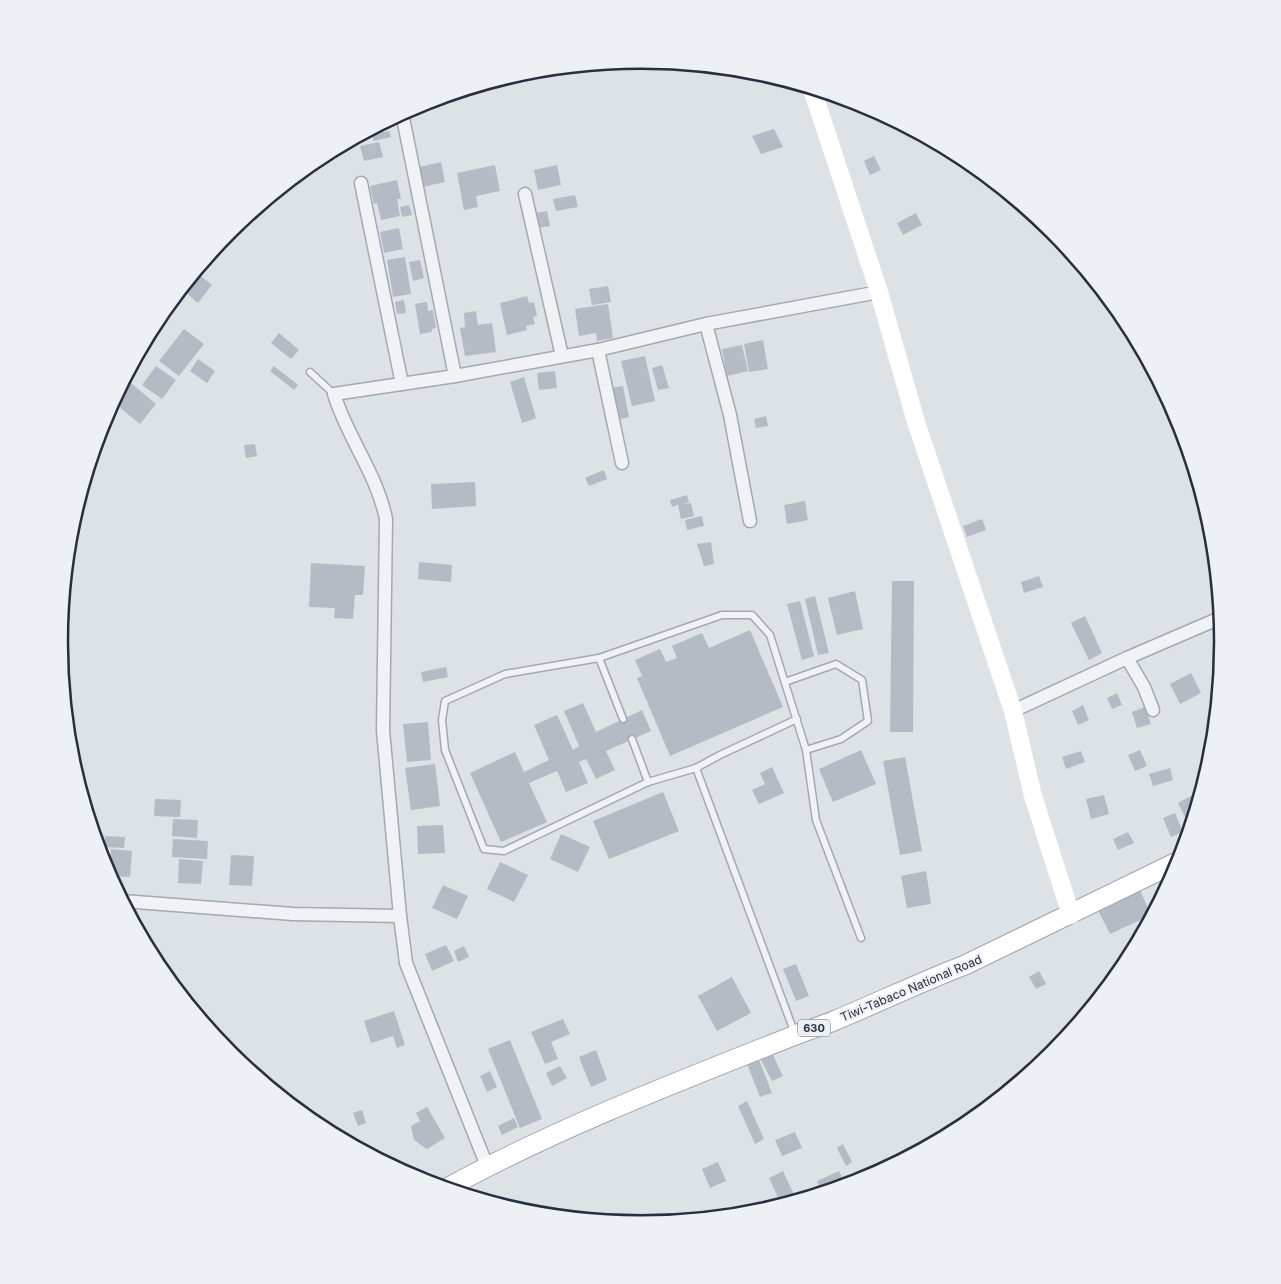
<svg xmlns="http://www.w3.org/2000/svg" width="1281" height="1284" viewBox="0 0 1281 1284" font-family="Inter,sans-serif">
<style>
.building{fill:#b5bbc4}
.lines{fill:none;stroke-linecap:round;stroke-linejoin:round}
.service-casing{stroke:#a3a9b1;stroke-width:9}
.minor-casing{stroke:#a3a9b1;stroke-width:15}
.primary-casing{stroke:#9da6b3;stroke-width:21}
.service{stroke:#f0f2f6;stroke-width:6}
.minor{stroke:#f0f2f6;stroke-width:12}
.secondary{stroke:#fff;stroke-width:18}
.primary{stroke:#fff;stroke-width:19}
.labels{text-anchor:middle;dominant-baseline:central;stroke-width:4.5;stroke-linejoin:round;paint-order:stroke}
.shield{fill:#edf0f5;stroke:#626a75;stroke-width:1}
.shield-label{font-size:11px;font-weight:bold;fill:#27303e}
.street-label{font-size:12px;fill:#27303e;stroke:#edf0f5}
.rim{fill:none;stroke:#27303e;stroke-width:2.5}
</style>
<rect width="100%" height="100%" fill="#dde2e7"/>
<g class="building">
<polygon points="774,129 783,147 761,154 752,136"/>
<polygon points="389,131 391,137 374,141 372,134"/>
<polygon points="379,142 383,157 364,161 360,146"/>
<polygon points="874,156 881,170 870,175 864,161"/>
<polygon points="441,162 445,182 423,187 419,167"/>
<polygon points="495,165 500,191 476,196 478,207 464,210 457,173"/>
<polygon points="557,165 561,185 538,190 534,170"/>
<polygon points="397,180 401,199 397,199 400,216 381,220 377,203 374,204 370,186"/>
<polygon points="575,195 578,207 556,211 553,199"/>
<polygon points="409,205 412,215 402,217 400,207"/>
<polygon points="547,211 550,226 538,228 535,213"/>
<polygon points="916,213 922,225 903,235 897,223"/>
<polygon points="399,228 403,249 384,253 380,232"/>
<polygon points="405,257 411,294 393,297 387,260"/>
<polygon points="420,260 424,278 413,281 409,262"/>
<polygon points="198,274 212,285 198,303 184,291"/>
<polygon points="608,286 611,302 592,305 589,289"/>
<polygon points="527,296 529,303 534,302 537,316 533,317 535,324 526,326 527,330 507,335 500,303"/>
<polygon points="404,300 406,313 397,314 395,302"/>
<polygon points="427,302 428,311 433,310 436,328 432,329 432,332 420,334 415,304"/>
<polygon points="608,304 613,338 597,341 596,333 579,336 575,309"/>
<polygon points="476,311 478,325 492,323 496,352 465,356 460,328 465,327 464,313"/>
<polygon points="157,319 164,325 148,347 143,344"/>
<polygon points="184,329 204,344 179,376 159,361"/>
<polygon points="279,333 299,350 291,359 271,343"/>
<polygon points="763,340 768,369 749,372 744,344"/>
<polygon points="742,345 748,371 727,376 722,349"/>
<polygon points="645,356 655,401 632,406 621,361"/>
<polygon points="198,359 215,371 207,383 190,371"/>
<polygon points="662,365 669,388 658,390 652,368"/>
<polygon points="156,366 176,380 162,399 142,385"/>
<polygon points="274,366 298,385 294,390 270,371"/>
<polygon points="555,371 557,388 539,390 537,373"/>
<polygon points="524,377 536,418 522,423 510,382"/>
<polygon points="125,378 156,404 140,424 113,402"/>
<polygon points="623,386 629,417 616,420 610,388"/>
<polygon points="766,416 768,426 756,428 754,419"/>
<polygon points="255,444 257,456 246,458 244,445"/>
<polygon points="604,470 607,479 589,486 585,478"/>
<polygon points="475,482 476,506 432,509 431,484"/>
<polygon points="687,495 689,502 684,504 691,503 694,516 681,519 678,505 672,507 670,500"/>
<polygon points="805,501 808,520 787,524 784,505"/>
<polygon points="702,516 704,526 687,530 685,520"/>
<polygon points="982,519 986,530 967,537 963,526"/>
<polygon points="711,542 714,564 704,566 697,544"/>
<polygon points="419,562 452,565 451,582 418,579"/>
<polygon points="311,563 365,566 363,595 355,595 353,619 334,618 335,608 309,607"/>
<polygon points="1039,576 1043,587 1024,593 1021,582"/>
<polygon points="892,581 914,581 913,732 890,732"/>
<polygon points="855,591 863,629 837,635 828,598"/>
<polygon points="815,596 829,653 818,655 805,599"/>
<polygon points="800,601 814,656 802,660 787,604"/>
<polygon points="1085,616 1102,653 1089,660 1071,623"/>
<polygon points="750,630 783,707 670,756 637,678 642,676 635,660 660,649 666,662 677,658 672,646 702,633 709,648"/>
<polygon points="446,667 448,677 423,682 421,672"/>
<polygon points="1191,673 1201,693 1180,704 1170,684"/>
<polygon points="1117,693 1122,705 1112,709 1107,698"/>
<polygon points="583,703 596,732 642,710 651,731 606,751 615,770 596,779 586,759 579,762 588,783 566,792 557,771 529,783 547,822 501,842 470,773 515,752 524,772 549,760 534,725 557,715 573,750 579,746 564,711"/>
<polygon points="1083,705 1089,720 1078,725 1072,711"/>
<polygon points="1145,707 1151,724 1137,728 1132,712"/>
<polygon points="428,722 431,760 407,762 403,724"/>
<polygon points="861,750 876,784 833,802 819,769"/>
<polygon points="1140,750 1147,766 1135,771 1128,755"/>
<polygon points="1081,751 1085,762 1066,769 1062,757"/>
<polygon points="905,757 922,851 900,855 883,761"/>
<polygon points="435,764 440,806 411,810 405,768"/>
<polygon points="772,767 784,793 759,804 752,790 765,784 760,773"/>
<polygon points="1170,768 1173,780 1153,786 1149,774"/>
<polygon points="663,792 679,831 609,859 593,821"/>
<polygon points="1195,794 1198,799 1191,821 1188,823 1178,803"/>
<polygon points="1104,795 1109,814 1091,819 1086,799"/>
<polygon points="155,799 181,800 180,817 154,816"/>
<polygon points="1175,813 1183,832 1171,837 1163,818"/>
<polygon points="173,819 198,820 197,838 172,836"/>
<polygon points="443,825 445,853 418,854 417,826"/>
<polygon points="1128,832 1134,843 1118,850 1113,839"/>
<polygon points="561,834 590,847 578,872 550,859"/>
<polygon points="105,836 125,837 124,848 105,847"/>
<polygon points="173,839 208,841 207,859 172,857"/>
<polygon points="111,849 132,851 130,877 109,876"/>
<polygon points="231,855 254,856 252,886 229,885"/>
<polygon points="179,859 203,861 201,884 178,883"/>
<polygon points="500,862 528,875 514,902 487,889"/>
<polygon points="926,871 931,904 907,908 901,876"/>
<polygon points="443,885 468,896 457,919 432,908"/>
<polygon points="1140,890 1151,915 1110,934 1098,910"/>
<polygon points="446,945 454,961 432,971 425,954"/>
<polygon points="464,946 469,957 458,962 454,951"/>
<polygon points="796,964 809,996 796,1001 783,969"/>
<polygon points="1120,970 1108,985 1105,977"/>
<polygon points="1039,971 1046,984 1036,989 1029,977"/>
<polygon points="732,977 751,1013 717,1031 698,996"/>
<polygon points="394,1011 405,1045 397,1048 393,1036 371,1043 364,1021"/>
<polygon points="563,1019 570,1034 551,1042 558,1059 545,1064 531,1032"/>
<polygon points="510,1040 542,1119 520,1128 488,1049"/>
<polygon points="596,1050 607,1080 591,1087 579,1057"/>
<polygon points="773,1055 783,1076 772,1081 761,1060"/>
<polygon points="759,1060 772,1093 760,1097 747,1064"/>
<polygon points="560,1066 567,1078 552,1086 546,1073"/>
<polygon points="490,1071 497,1087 487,1092 480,1076"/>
<polygon points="747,1101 764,1139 755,1144 738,1106"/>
<polygon points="427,1107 445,1138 427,1149 414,1140 411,1126 420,1121 416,1113"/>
<polygon points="362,1110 366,1123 358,1126 353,1113"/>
<polygon points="514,1118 518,1127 502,1135 498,1126"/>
<polygon points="795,1132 802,1148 782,1156 775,1140"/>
<polygon points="843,1144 852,1162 846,1166 837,1148"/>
<polygon points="718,1162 726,1181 710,1188 702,1169"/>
<polygon points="783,1171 796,1199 781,1204 769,1178"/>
<polygon points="839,1171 843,1180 820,1190 817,1181"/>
</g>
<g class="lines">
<g class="service-casing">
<g id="service">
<polyline points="310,372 334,394"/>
<polyline points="599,658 623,719"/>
<polyline points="785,682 836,664 862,680 868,721 841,739 806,750"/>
<polyline points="632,739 648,782"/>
<polyline points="696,768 648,782 504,851 484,849 445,750 442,720 445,701 505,674 599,658 722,615 752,615 770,635 806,750 816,820 861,938"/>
<polyline points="795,1034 696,768 720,755 797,719"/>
</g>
</g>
<g class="minor-casing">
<g id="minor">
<polyline points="402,113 455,376"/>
<polyline points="361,183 402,384"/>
<polyline points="525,194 562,356"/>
<polyline points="706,324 730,415 750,521"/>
<polyline points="598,350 622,463"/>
<polyline points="1127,658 1144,687 1153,710"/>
<polyline points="1013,711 1127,658 1220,618"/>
<polyline points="123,901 293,914 400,916"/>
<path d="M 487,1166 L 406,963 L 400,916 L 383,730 L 386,519 C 377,474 347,437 334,394 L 455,376 L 598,350 L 706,324 L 879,292"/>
</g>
</g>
<g class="primary-casing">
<path id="primary" d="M 447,1188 C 557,1128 677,1082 793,1036 C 807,1030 822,1026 836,1020 C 879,1002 921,982 965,965 L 1179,861"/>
</g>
<use href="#service" class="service"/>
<use href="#minor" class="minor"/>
<polyline class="secondary" points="812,89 879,292 916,422 1013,711 1033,796 1071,915"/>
<use href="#primary" class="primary"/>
</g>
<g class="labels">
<rect class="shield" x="798" y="1019.5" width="32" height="17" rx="4"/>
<g class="shield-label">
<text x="814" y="1028">630</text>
</g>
<g class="street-label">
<text transform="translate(911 988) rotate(-23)">Tiwi-Tabaco National Road</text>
</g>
</g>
<path d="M0 0H1281V1284H0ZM68 642a573 573 0 1 1 1146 0a573 573 0 1 1-1146 0Z" fill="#edf0f5" fill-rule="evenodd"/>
<path class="rim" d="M68 642a573 573 0 1 1 1146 0a573 573 0 1 1-1146 0Z"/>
</svg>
